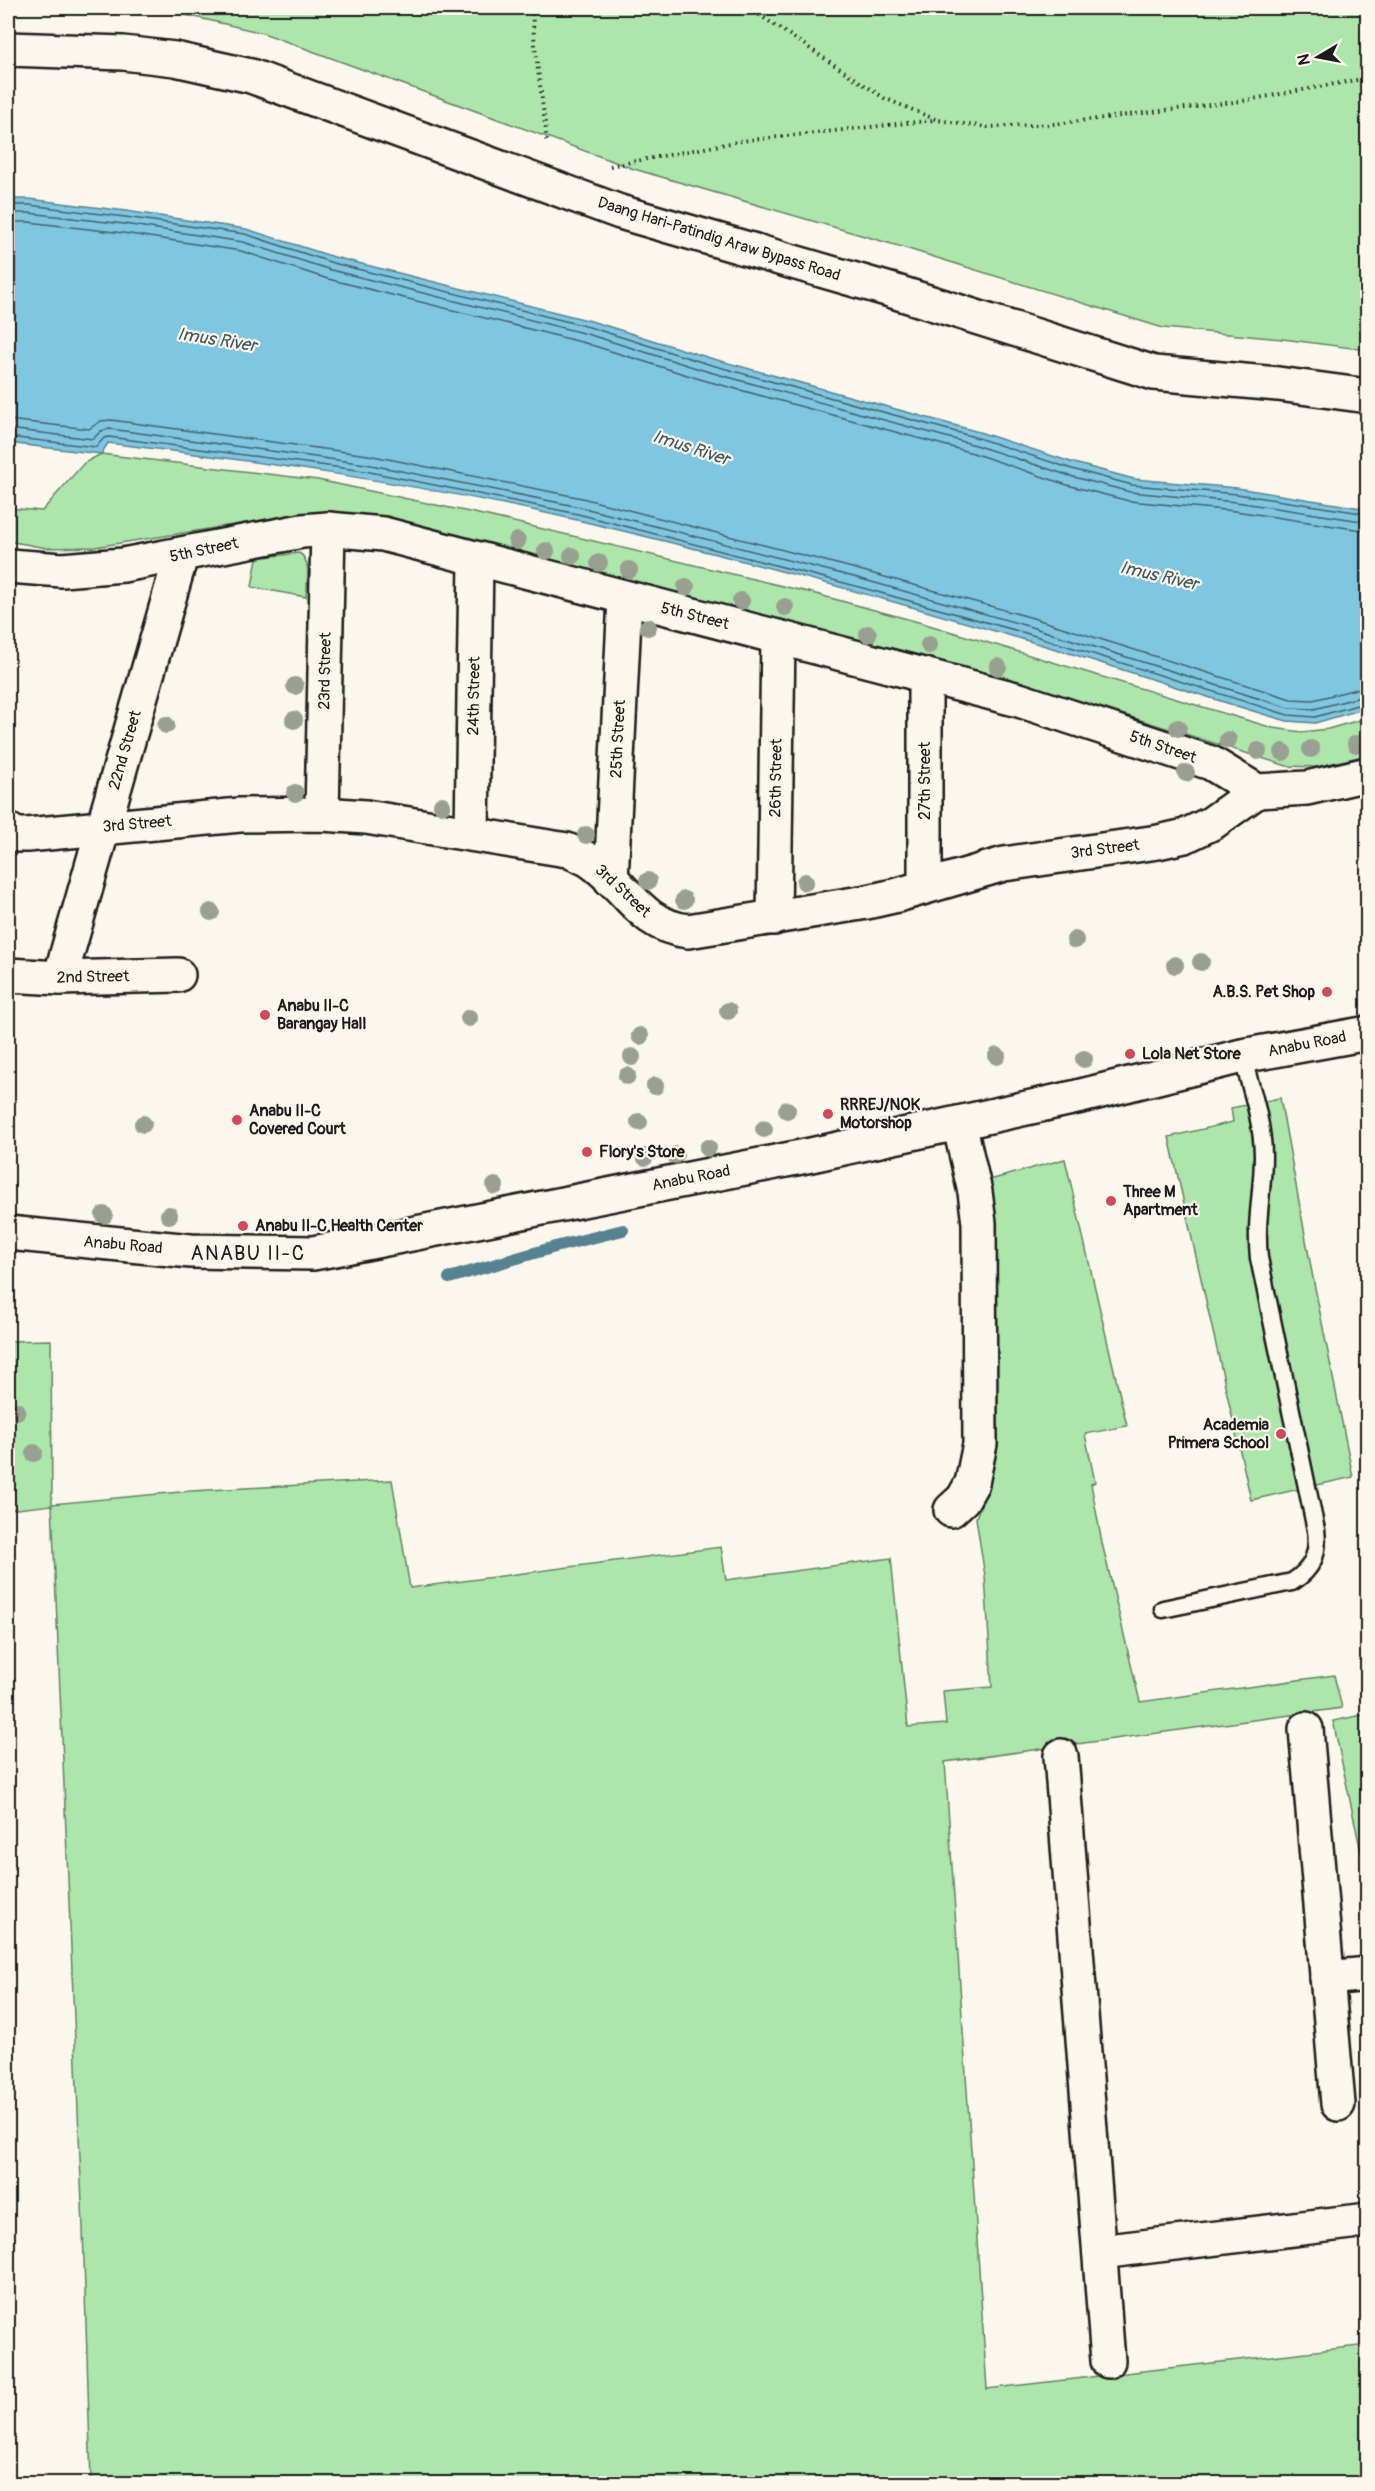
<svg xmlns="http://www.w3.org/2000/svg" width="1375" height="2491" viewBox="0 0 1375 2491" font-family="Pangolin,sans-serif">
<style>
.green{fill:#ade6ab;stroke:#648164;stroke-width:1.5}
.water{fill:#7fc6e0;stroke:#578292;stroke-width:1.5}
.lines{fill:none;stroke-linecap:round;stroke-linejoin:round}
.shore{stroke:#44606a;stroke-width:1.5}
.stream{stroke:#578292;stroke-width:12}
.service-casing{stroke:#1c1c1c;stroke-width:21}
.minor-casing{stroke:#1c1c1c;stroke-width:38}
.tertiary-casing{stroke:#1c1c1c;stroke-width:38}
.secondary-casing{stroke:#1c1c1c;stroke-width:38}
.path{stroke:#1c1c1c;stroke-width:4;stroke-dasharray:1.5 4.5;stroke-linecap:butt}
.service{stroke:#fbf7ec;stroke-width:16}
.minor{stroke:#fbf7ec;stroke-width:33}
.tertiary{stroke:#fbf7ec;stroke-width:33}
.secondary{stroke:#fbf7ec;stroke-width:33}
.tree{fill:#99a091}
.poi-dot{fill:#d1495b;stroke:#fbf7ec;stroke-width:2}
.labels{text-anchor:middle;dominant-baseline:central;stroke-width:4.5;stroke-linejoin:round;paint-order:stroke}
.street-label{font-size:16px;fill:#1c1c1c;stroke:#fbf7ec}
.poi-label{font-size:16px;font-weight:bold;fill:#1c1c1c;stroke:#fbf7ec;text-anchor:start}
.water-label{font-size:18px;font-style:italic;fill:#3f5861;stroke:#fbf7ec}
.quarter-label{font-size:20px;letter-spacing:1.5px;fill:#1c1c1c;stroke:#fbf7ec}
</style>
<rect width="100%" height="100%" fill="#fbf7ec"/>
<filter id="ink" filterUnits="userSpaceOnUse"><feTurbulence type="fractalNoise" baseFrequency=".0167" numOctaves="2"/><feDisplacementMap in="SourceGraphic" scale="12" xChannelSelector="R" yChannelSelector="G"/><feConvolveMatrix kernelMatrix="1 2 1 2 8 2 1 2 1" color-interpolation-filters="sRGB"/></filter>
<g filter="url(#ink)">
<g class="green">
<polygon points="119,8 1367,8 1367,350 1283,339 1163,328 902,247 634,169 263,33 182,14"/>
<polygon points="101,454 318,480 488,516 812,593 922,623 1273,728 1302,732 1328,729 1367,718 1367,755 1316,767 1287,766 1074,699 962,669 759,617 657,587 557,564 376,517 333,514 265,520 95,547 47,548 8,541 8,508 42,511 84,463"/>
<path d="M 299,553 C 312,560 307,583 306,597 L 252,587 L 257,558 Z"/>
<polygon points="1280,1098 1312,1273 1353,1477 1251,1500 1169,1137 1233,1122 1231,1108"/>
<polygon points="1065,1159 1127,1426 1085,1434 1095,1482 1091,1484 1102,1543 1140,1702 1334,1675 1342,1708 945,1762 987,2389 1367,2345 1367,2483 91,2483 83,2228 52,1505 8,1510 8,1341 51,1340 52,1504 191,1491 392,1480 410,1588 721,1547 726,1580 891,1558 908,1727 946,1724 943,1691 992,1687 985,1576 976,1518 986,1490 986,1181"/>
<polygon points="1367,1714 1368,1850 1361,1852 1333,1721"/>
</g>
<path class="water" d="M 8,199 L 29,199 L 126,211 L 246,229 L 334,257 L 591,321 L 710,358 L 979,432 L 1074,463 L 1134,479 L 1237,488 L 1367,509 L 1367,708 L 1315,723 L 1287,721 C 1199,696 1113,665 1025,640 C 877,596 727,555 577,520 C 422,484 265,462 108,443 L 101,454 L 8,443 Z"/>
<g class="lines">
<g class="shore">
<polyline points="8,205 29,205 125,217 245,234 333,263 589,327 708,364 978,438 1072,469 1132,485 1237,494 1368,514"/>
<polyline points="8,213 29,213 124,224 243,242 331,270 587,334 706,371 975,445 1070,476 1130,492 1236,502 1368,522"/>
<polyline points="8,222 28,222 123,233 241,251 328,279 585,343 703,380 973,453 1067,485 1129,501 1235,511 1368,531"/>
<polyline points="8,420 89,429 101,421 111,420 368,455 582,498 856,569 1033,618 1291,699 1313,700 1368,686"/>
<polyline points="8,429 93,439 101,431 110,429 366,464 580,507 854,577 1031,627 1289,708 1314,709 1368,695"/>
<polyline points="8,437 96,447 104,438 109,437 365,471 578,514 852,585 1029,634 1288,715 1315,717 1368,702"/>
</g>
<polyline class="stream" points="449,1278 555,1247 623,1230"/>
<g class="service-casing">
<path id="service" d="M 1163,1609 L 1292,1582 C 1313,1569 1319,1553 1316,1530 L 1259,1258 C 1255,1222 1263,1191 1263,1156 C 1263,1123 1251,1088 1242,1056"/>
</g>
<g class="minor-casing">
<g id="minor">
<polyline points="8,566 62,570 123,565 302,531 328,529 383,534 1019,700 1211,763 1257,791 1307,788 1368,774"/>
<polyline points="925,676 925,886"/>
<polyline points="322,814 328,529"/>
<path d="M 8,830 L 17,835 L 27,835 L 240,815 L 322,814 L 366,817 L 567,850 C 576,854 585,857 592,862 C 628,887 639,925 688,931 L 867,902 L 898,895 L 1004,864 L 1158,842 L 1185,836 L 1212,823 L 1257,791"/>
<polyline points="472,833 476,559"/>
<polyline points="611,880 625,598"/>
<polyline points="774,918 778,637"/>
<polyline points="8,975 60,978 178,975"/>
<polyline points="60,978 181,556"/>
<polyline points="951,1510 963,1499 972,1483 980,1444 979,1223 975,1192 959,1123"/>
<polyline points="1306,1729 1338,2104"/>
<polyline points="1061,1756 1108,2361"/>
<polyline points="1327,1978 1368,1974"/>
<polyline points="1100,2252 1368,2220"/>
</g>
</g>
<g class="tertiary-casing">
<polyline id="tertiary" points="8,1233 191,1251 313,1253 335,1249 811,1155 1077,1097 1242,1056 1368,1033"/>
</g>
<g class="secondary-casing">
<polyline id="secondary" points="8,49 123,53 175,59 251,76 620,212 890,290 1154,373 1278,384 1368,396"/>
</g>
<g class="path">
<path d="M 532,8 C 534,53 543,98 547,144"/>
<polyline points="749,8 884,98 937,120 987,127 1055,124 1242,101 1368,78"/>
<polyline points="610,166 741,141 935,120"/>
</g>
<use href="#service" class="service"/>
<use href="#minor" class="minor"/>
<use href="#tertiary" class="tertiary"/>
<use href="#secondary" class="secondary"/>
</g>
<g class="tree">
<circle cx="517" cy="541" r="9"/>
<circle cx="546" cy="551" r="9"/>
<circle cx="572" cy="556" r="9"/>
<circle cx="599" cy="563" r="9"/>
<circle cx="629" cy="570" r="9"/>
<circle cx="686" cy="587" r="9"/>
<circle cx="741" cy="601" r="9"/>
<circle cx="785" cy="607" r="9"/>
<circle cx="648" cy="627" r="9"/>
<circle cx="868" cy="634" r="9"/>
<circle cx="929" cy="645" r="9"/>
<circle cx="998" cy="667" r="9"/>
<circle cx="295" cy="686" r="9"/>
<circle cx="294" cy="720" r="9"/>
<circle cx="166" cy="725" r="9"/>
<circle cx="1178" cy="728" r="9"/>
<circle cx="1228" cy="740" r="9"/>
<circle cx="1356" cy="744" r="9"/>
<circle cx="1311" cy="749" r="9"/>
<circle cx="1258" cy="751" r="9"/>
<circle cx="1283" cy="752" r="9"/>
<circle cx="1186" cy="773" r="9"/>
<circle cx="295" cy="793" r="9"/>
<circle cx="442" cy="805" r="9"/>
<circle cx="586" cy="835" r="9"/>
<circle cx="648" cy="881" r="9"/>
<circle cx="805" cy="882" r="9"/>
<circle cx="684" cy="900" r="9"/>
<circle cx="211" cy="912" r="9"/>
<circle cx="1075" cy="940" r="9"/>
<circle cx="1201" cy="962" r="9"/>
<circle cx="1175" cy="965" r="9"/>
<circle cx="728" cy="1011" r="9"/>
<circle cx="469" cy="1018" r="9"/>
<circle cx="640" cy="1036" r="9"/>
<circle cx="997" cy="1056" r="9"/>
<circle cx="632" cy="1057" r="9"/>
<circle cx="1084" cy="1059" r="9"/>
<circle cx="627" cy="1076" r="9"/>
<circle cx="655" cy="1086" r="9"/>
<circle cx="787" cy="1110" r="9"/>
<circle cx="639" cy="1122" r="9"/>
<circle cx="143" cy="1124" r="9"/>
<circle cx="764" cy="1129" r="9"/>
<circle cx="708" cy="1148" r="9"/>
<circle cx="675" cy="1155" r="9"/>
<circle cx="645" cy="1157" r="9"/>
<circle cx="495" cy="1186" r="9"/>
<circle cx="104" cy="1215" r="9"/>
<circle cx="169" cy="1215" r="9"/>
<circle cx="17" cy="1411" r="9"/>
<circle cx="34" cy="1453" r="9"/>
</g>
</g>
<g class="poi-dot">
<circle cx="1327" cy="992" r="6"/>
<circle cx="265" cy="1015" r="6"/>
<circle cx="1130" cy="1054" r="6"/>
<circle cx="828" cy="1114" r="6"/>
<circle cx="237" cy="1120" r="6"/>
<circle cx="587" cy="1152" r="6"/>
<circle cx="1111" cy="1201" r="6"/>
<circle cx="243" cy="1226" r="6"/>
<circle cx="1281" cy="1434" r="6"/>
</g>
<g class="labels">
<g class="street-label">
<text transform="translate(719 239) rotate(17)">Daang Hari-Patindig Araw Bypass Road</text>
<text transform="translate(204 550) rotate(-12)">5th Street</text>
<text transform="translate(695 616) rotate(14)">5th Street</text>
<text transform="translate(325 671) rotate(-89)">23rd Street</text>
<text transform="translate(474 696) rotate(-89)">24th Street</text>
<text transform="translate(618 739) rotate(-87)">25th Street</text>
<text transform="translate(1163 747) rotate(19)">5th Street</text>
<text transform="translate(125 750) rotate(-74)">22nd Street</text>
<text transform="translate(776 778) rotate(-89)">26th Street</text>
<text transform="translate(925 781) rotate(-90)">27th Street</text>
<text transform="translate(137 824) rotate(-5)">3rd Street</text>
<text transform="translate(1105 849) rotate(-7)">3rd Street</text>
<text transform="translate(623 891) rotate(43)">3rd Street</text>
<text transform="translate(93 977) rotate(-1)">2nd Street</text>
<text transform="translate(1307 1044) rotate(-11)">Anabu Road</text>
<text transform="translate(691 1178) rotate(-11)">Anabu Road</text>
<text transform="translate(123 1245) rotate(5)">Anabu Road</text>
</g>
<g class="poi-label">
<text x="1315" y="992" text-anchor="end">A.B.S. Pet Shop</text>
<text x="277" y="1006">Anabu II-C<tspan x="277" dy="18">Barangay Hall</tspan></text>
<text x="1142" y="1054">Lola Net Store</text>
<text x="840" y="1105">RRREJ/NOK<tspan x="840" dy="18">Motorshop</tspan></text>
<text x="249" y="1111">Anabu II-C<tspan x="249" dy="18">Covered Court</tspan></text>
<text x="599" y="1152">Flory's Store</text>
<text x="1123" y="1192">Three M<tspan x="1123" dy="18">Apartment</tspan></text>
<text x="255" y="1226">Anabu II-C Health Center</text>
<text x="1269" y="1425" text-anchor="end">Academia<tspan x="1269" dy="18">Primera School</tspan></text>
</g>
<g class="water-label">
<text transform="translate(217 340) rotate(9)">Imus River</text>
<text transform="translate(691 448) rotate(18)">Imus River</text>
<text transform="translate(1159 576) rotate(13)">Imus River</text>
</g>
<g class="quarter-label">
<text x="248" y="1253">ANABU II-C</text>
</g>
</g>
<rect width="1375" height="2491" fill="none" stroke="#fbf7ec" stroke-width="30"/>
<rect x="15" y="15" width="1345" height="2461" fill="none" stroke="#1c1c1c" stroke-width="2" filter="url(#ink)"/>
<g transform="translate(1318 57) rotate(260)" stroke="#fbf7ec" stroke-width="4.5" paint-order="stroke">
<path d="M0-4.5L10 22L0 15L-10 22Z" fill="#1c1c1c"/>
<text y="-9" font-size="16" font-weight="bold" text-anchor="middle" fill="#1c1c1c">N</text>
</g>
</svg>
